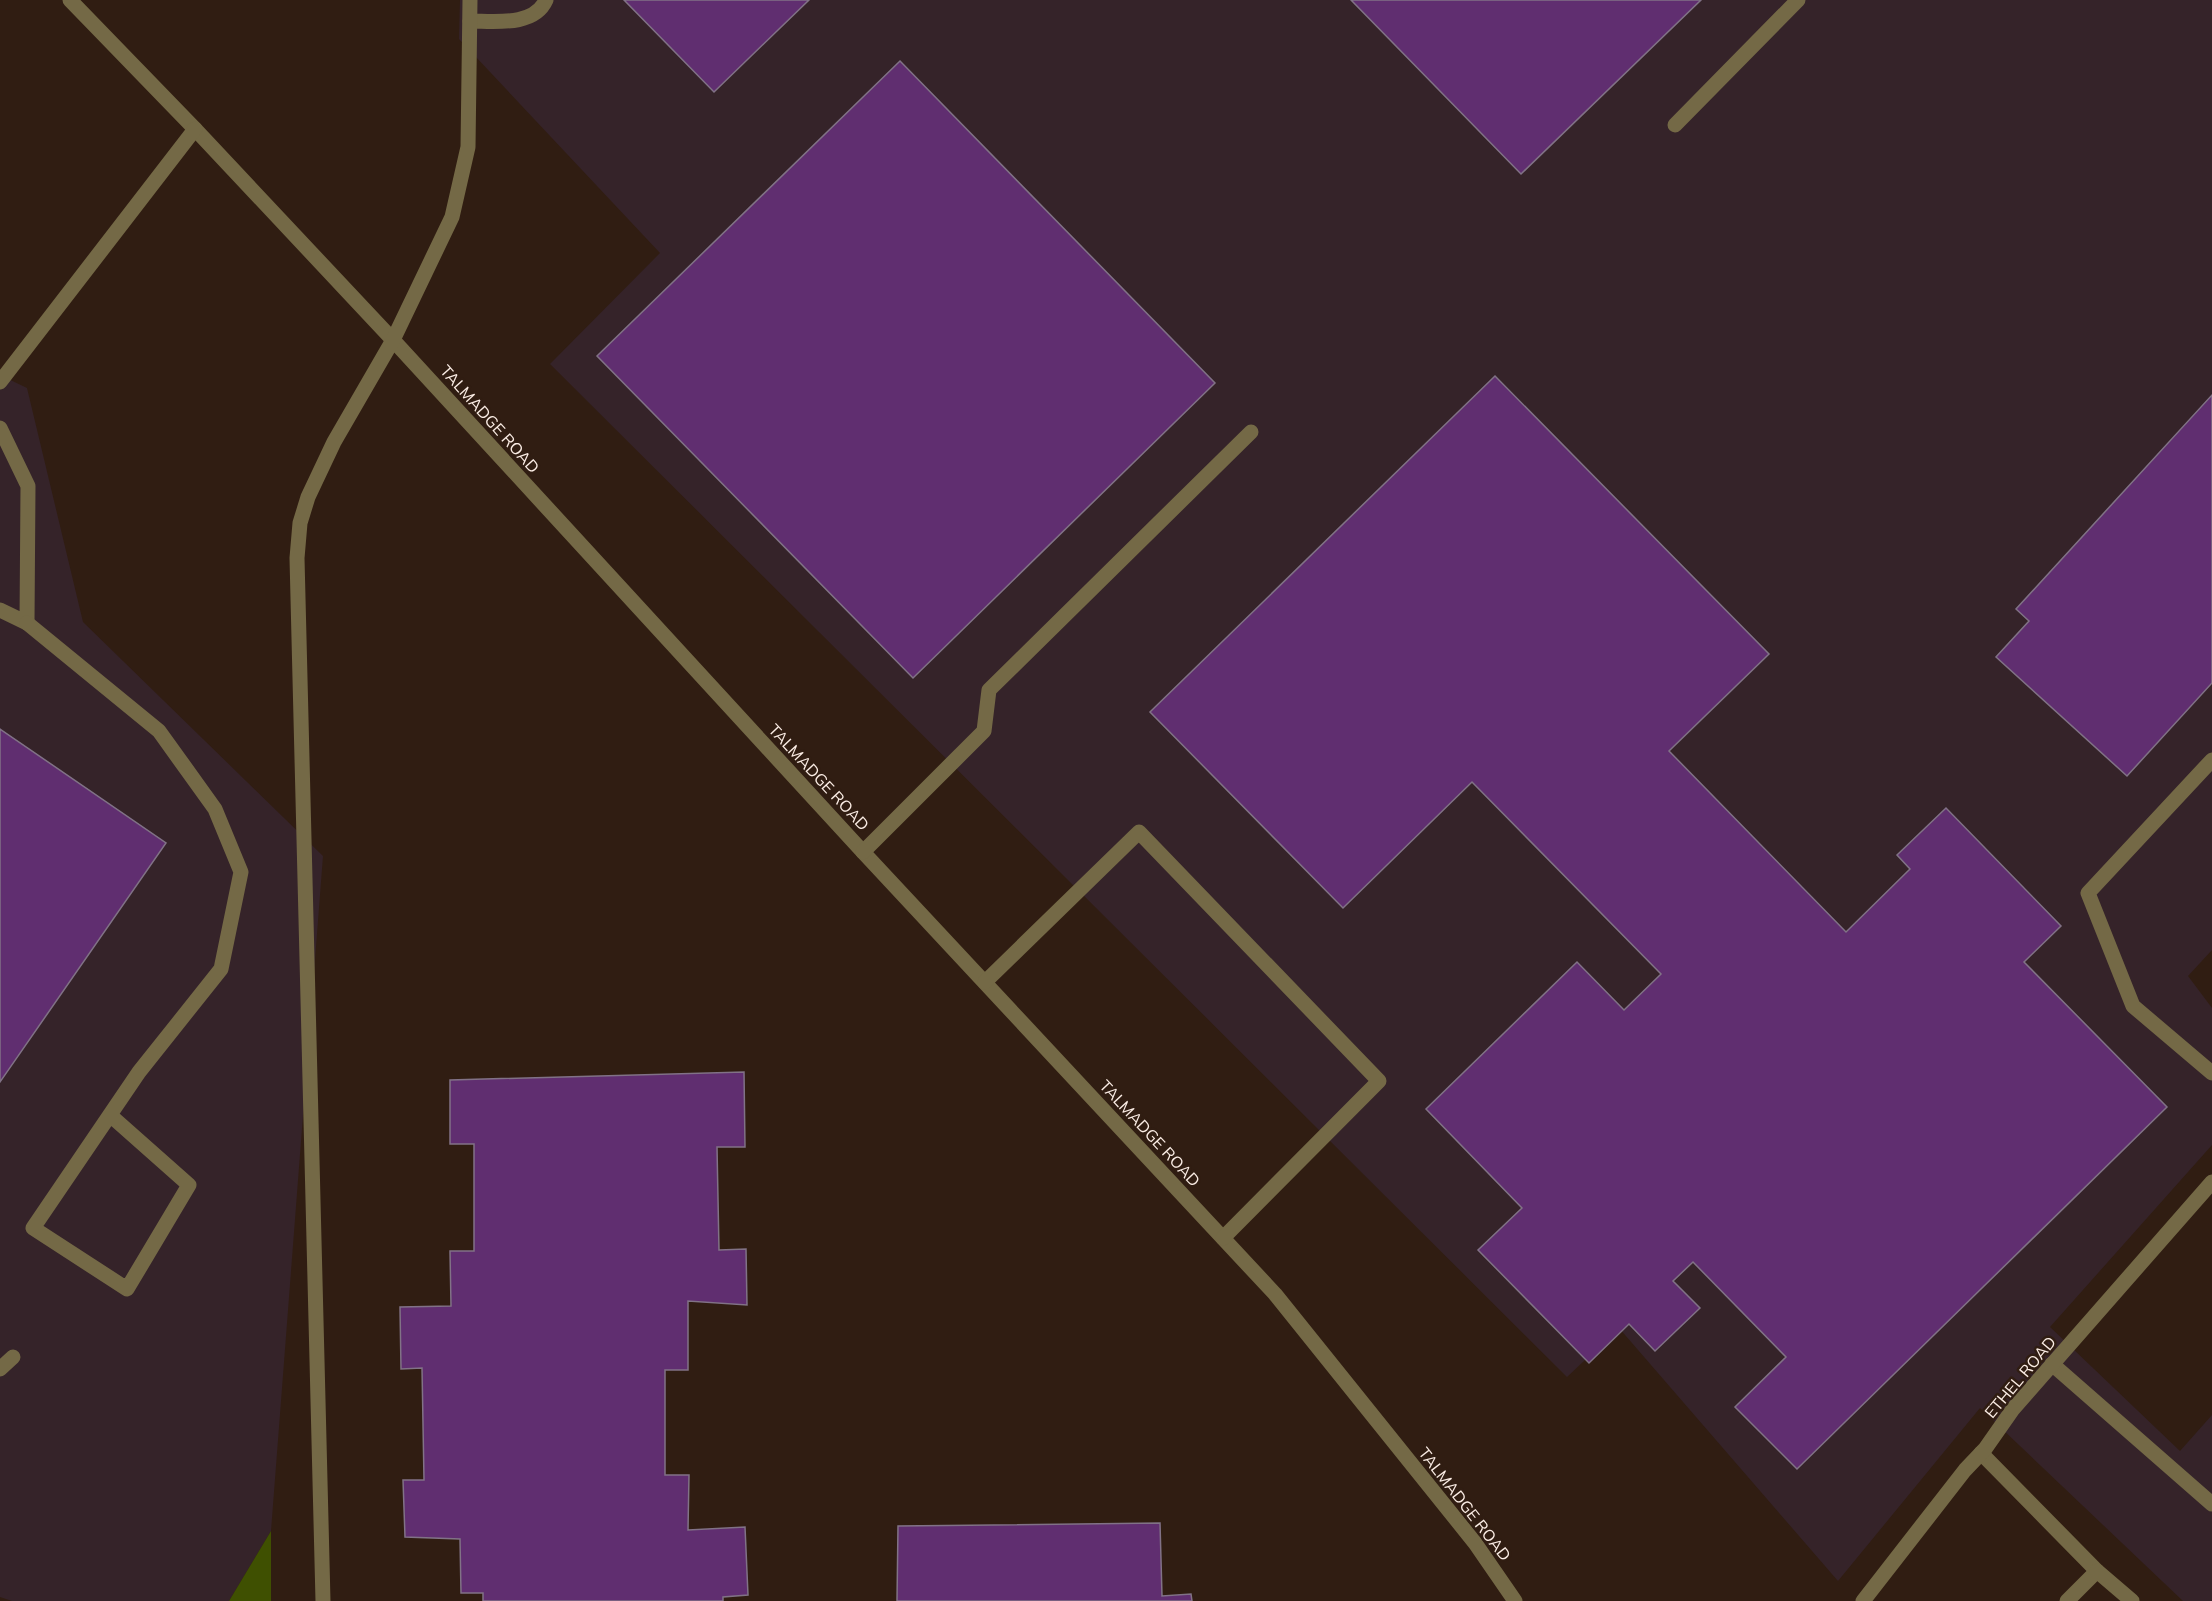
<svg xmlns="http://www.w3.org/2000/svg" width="2212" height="1601" viewBox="0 0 2212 1601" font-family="Mulish,sans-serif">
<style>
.industrial{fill:#352329}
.green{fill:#3f5001}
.building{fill:#602e70;stroke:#817286;stroke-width:1.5}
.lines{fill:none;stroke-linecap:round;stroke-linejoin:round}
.minor{stroke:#746946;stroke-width:15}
.labels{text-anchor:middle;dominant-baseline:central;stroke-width:5;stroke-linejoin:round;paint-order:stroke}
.street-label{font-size:16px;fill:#fbede5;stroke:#301d12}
</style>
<rect width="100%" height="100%" fill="#301d12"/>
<g class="industrial">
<polygon points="460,0 2212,0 2212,950 2188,976 2212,1008 2212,1145 2050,1327 2180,1451 2212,1415 2212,1601 2183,1601 1980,1408 1838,1581 1619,1328 1567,1377 550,364 660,253 459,39"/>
<polygon points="0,375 27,388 83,622 323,856 271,1531 229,1601 12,1601 0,1597"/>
</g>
<polygon class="green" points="271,1531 271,1601 229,1601"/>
<g class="building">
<polygon points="624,0 809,0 714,92"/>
<polygon points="1351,0 1701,0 1521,174"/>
<polygon points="900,61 1215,383 913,678 597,356"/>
<polygon points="1495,376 1769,654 1669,751 1846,932 1910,869 1897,855 1946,808 2061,926 2024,962 2167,1107 1797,1469 1735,1407 1786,1357 1693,1262 1673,1281 1700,1308 1655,1351 1629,1324 1589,1363 1478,1250 1522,1208 1426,1109 1577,962 1624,1010 1661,974 1472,782 1343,908 1150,712"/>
<polygon points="2212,395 2212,683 2127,776 1996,657 2029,621 2016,609"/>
<polygon points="0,729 166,843 0,1082"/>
<polygon points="744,1072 745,1147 717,1147 719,1250 746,1249 747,1305 688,1301 688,1370 665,1370 665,1475 689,1475 688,1530 745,1527 748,1595 723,1597 723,1601 483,1601 483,1593 461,1593 460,1539 405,1537 403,1480 424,1480 422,1368 401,1369 400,1307 451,1306 450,1251 474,1251 474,1144 450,1144 450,1080"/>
<polygon points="1160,1523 1162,1596 1191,1594 1192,1601 897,1601 898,1526"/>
</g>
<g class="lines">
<g class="minor">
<polyline points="70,0 195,129 393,340 863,852 1275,1294 1475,1543 1515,1601"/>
<path d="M 470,21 C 494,21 534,27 546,0"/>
<polyline points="1675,125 1798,0"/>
<polyline points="0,382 195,129"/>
<polyline points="0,428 28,486 27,623 0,610"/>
<polyline points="27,623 159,731 215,809 241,872 221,969 139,1072 33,1228 127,1289 189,1185 110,1115"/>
<polyline points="2212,760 2088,893 2133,1006 2212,1073"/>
<polyline points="863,852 984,731 989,690 1251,432"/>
<polyline points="985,982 1139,832 1379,1081 1223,1238"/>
<polyline points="2052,1364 2212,1504"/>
<polyline points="0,1369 13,1357"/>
<polyline points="1981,1453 2097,1571 2067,1601"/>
<polyline points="2097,1571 2132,1601"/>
<polyline points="323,1601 297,558 300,523 308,497 334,442 393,340 452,217 468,147 470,0"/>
<polyline points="1863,1601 1965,1470 1985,1449 2013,1409 2212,1182"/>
</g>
</g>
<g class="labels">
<g class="street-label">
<text transform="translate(490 419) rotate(48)">TALMADGE ROAD</text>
<text transform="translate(819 777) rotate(47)">TALMADGE ROAD</text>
<text transform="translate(1150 1133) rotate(47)">TALMADGE ROAD</text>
<text transform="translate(2020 1377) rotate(-50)">ETHEL ROAD</text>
<text transform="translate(1465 1504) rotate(52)">TALMADGE ROAD</text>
</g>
</g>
</svg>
